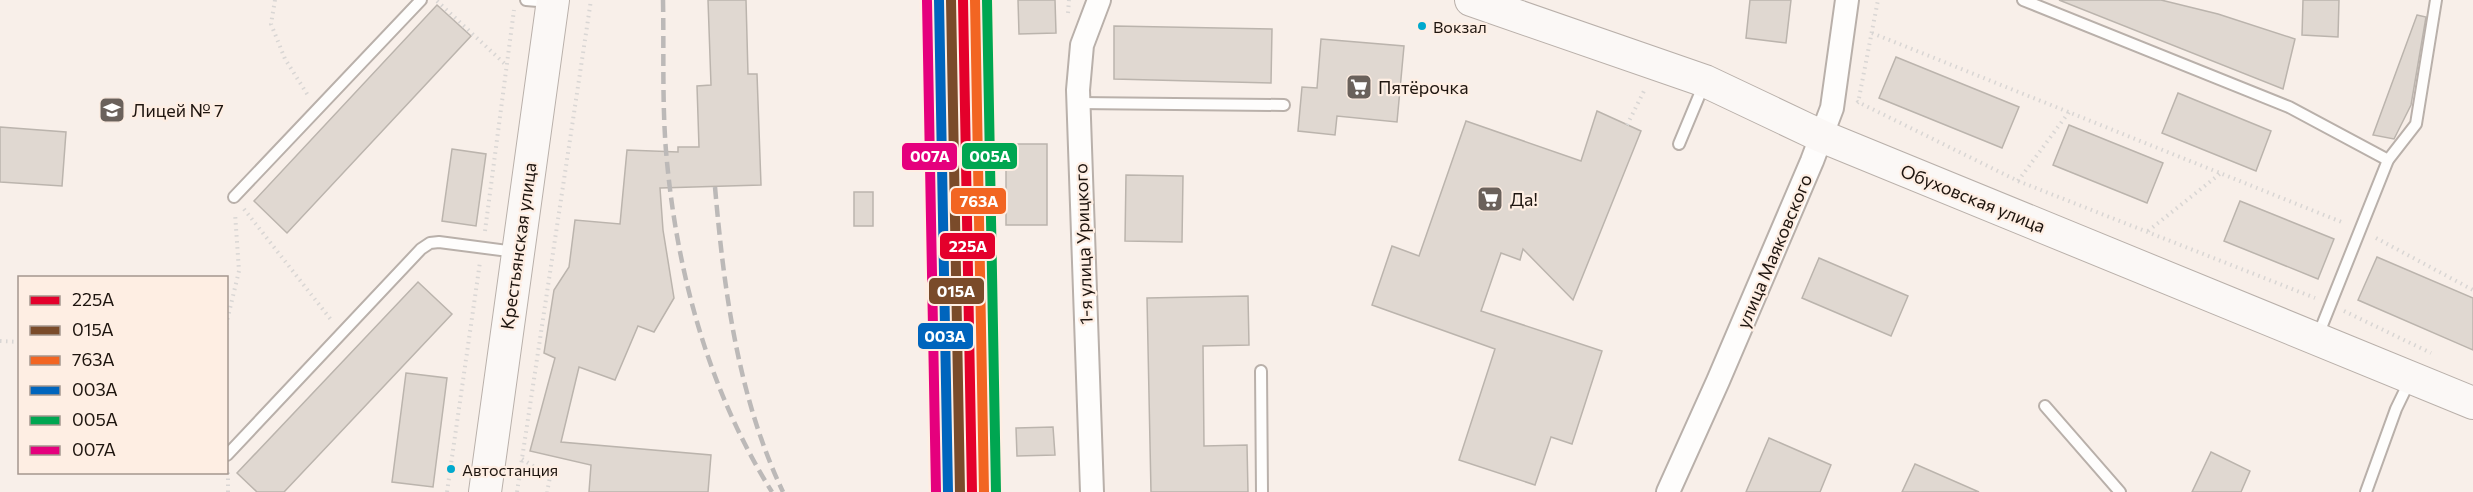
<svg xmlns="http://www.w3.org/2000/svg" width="2473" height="492" viewBox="0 0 2473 492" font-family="Commissioner,sans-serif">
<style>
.building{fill:#e0d8d1;stroke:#bbb4ad;stroke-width:1.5}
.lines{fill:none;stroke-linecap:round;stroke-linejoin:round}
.lane-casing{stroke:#b9b0aa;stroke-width:14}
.street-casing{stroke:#b9b0aa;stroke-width:26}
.secondary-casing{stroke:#b9b0aa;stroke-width:34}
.path{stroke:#d9d6d4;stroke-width:4;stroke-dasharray:1.5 4.5;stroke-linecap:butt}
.lane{stroke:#fefdfc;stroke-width:10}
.street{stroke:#fefdfc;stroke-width:22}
.secondary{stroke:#fbf8f6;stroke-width:32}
.rail{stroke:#bcb9b8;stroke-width:4.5;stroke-dasharray:12 6;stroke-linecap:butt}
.rail-1-casing{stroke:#feeee3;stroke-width:15}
.rail-2-casing{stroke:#feeee3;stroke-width:15}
.rail-3-casing{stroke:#feeee3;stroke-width:15}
.rail-4-casing{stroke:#feeee3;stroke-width:15}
.rail-5-casing{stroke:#feeee3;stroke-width:15}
.rail-6-casing{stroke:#feeee3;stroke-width:15}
.rail-1{stroke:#e4002b;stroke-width:10}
.rail-2{stroke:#7a4b2a;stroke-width:10}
.rail-3{stroke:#f26522;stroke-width:10}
.rail-4{stroke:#0065bd;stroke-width:10}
.rail-5{stroke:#00a651;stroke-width:10}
.rail-6{stroke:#e5007d;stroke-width:10}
.bus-dot{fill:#00a9ce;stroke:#feeee3;stroke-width:2}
.labels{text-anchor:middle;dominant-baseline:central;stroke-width:4.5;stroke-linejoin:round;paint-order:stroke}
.bus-label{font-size:16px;fill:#1e150f;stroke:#feeee3;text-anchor:start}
.poi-label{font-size:18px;fill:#1e150f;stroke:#feeee3;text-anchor:start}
.street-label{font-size:18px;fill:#1e150f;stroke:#feeee3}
.line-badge{stroke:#feeee3;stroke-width:2}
.badge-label{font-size:16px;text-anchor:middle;font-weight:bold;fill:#fff}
</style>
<rect width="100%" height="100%" fill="#f8efe9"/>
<g class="building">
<polygon points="708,0 746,0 748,74 757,74 761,185 660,188 663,230 674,298 654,332 638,326 615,380 579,367 561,442 711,455 708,492 589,492 591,465 530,451 555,358 544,353 554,290 569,267 575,220 620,224 627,150 678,152 678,147 699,147 697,86 711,85"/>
<polygon points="1018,0 1055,0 1056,33 1019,34"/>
<polygon points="1750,0 1791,0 1786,43 1746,38"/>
<polygon points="2059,0 2161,0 2218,14 2295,39 2283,89"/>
<polygon points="2303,0 2339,0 2338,37 2302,35"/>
<polygon points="437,5 471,36 287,233 254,201"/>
<polygon points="2417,15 2426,17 2411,105 2394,139 2373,135"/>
<polygon points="1114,26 1272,29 1271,83 1114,79"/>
<polygon points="1321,39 1404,46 1397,122 1337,116 1335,135 1298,131 1302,87 1317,88"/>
<polygon points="1896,57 2019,107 2002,148 1879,98"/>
<polygon points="2178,93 2271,131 2256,171 2162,133"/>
<polygon points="1597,111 1641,131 1573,300 1523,249 1520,260 1501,253 1481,311 1602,351 1572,444 1551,437 1535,485 1459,460 1495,349 1372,305 1392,246 1419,256 1466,121 1581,161"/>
<polygon points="2069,125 2163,163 2147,203 2053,165"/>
<polygon points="0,127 66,132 62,186 0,182"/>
<rect x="1006" y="144" width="41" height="81"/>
<polygon points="452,149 486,154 476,226 442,221"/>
<polygon points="1126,175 1183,176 1182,242 1125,241"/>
<rect x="854" y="192" width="19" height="34"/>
<polygon points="2240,201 2334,239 2318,279 2224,241"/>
<polygon points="2377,257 2473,298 2473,350 2358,300"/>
<polygon points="1819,258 1908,296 1891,336 1802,298"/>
<polygon points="418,282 452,314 284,492 257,492 237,473"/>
<polygon points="1248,296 1249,345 1203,346 1204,446 1247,445 1248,492 1151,492 1147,298"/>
<polygon points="406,373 447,378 433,487 392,482"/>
<polygon points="1053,427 1055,455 1017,456 1016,428"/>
<polygon points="1769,438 1831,465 1820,492 1746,492"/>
<polygon points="2211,452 2250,471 2241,492 2192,492"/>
<polygon points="1915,464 1979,492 1902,492"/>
</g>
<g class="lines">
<g class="lane-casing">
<g id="lane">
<polyline points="526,0 550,2"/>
<polyline points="2023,0 2289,107 2388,160"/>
<polyline points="1078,103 1284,105"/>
<polyline points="1679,144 1704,84"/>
<polyline points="234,197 421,0"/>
<polyline points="2317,338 2388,160 2416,124 2436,0"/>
<polyline points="1261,371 1262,492"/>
<polyline points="2045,406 2120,492"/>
<polyline points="227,455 421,249 430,243 439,242 516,252"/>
<polyline points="2366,492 2396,409 2410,380"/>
</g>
</g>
<g class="street-casing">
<g id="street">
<polyline points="1092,492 1078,90 1082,45 1099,0"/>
<polyline points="1668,492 1718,381 1812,161 1832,108 1847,0"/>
</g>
</g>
<g class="secondary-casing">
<g id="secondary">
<polyline points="1471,0 1705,81 1821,136 2473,403"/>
<polyline points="485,492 553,0"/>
</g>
</g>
<g class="path">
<polyline points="275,0 271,24 285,59 309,97"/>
<polyline points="437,1 506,65"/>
<polyline points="1068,13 1069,0"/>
<polyline points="1872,33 2344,223"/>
<polyline points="1859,98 1878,0"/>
<polyline points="1857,103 1858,102 2018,181 2315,298"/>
<polyline points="1627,125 1645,89"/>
<polyline points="2018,181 2069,112"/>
<polyline points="244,209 332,321"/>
<polyline points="485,231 514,10"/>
<polyline points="2148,231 2221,173"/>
<polyline points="2376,238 2473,290"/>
<polyline points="2344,311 2431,353"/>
<polyline points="226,325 239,271 235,213"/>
<polyline points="0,341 20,342"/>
<polyline points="522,459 550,477 547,492"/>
<polyline points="228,492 228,471"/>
<polyline points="447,492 480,262"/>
<polyline points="517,492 591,0"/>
</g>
<use href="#lane" class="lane"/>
<use href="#street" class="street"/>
<use href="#secondary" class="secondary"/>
<g class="rail">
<path d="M 663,0 C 664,50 662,101 666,151 C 676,270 708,390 772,492"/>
<path d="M 715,187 C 724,291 738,397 783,492"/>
</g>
<g class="rail-1-casing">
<polyline id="rail-1" points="963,0 972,492"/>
</g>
<g class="rail-2-casing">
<polyline id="rail-2" points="951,0 960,492"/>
</g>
<g class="rail-3-casing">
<polyline id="rail-3" points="975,0 984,492"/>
</g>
<g class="rail-4-casing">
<polyline id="rail-4" points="939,0 948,492"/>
</g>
<g class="rail-5-casing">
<polyline id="rail-5" points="987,0 996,492"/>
</g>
<g class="rail-6-casing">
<polyline id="rail-6" points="927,1 936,492"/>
</g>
<use href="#rail-1" class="rail-1"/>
<use href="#rail-2" class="rail-2"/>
<use href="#rail-3" class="rail-3"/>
<use href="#rail-4" class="rail-4"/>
<use href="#rail-5" class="rail-5"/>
<use href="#rail-6" class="rail-6"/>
</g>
<defs>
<g id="supermarket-square" transform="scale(1.35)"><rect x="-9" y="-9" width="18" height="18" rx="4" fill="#6a615b" stroke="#feeee3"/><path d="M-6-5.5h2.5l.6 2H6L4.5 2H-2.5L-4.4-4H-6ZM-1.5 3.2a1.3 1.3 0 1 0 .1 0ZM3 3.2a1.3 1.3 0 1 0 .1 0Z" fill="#fff"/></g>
<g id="school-square" transform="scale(1.35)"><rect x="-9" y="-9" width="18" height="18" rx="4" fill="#6a615b" stroke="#feeee3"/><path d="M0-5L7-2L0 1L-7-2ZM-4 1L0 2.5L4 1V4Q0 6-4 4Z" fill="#fff"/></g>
</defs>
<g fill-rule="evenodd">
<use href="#supermarket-square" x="1359" y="87"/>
<use href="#school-square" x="112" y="110"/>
<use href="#supermarket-square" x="1490" y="199"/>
</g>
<g class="bus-dot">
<circle cx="1422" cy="26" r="5"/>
<circle cx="451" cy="469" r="5"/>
</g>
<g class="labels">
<g class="bus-label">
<text x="1433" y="26">Вокзал</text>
<text x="462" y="469">Автостанция</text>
</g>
<g class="poi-label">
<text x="1378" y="87">Пятёрочка</text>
<text x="132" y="110">Лицей № 7</text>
<text x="1510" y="199">Да!</text>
</g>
<g class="street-label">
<text transform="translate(1973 198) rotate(22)">Обуховская улица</text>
<text transform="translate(1083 244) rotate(-92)">1-я улица Урицкого</text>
<text transform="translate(518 246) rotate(-82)">Крестьянская улица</text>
<text transform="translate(1774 251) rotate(-67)">улица Маяковского</text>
</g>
</g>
<g class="line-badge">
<rect x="961" y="142" width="57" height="28" rx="6" fill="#00a651"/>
<rect x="901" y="142" width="57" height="29" rx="6" fill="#e5007d"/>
<rect x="950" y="187" width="57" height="28" rx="6" fill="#f26522"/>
<rect x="939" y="232" width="57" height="28" rx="6" fill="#e4002b"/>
<rect x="928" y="277" width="57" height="28" rx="6" fill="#7a4b2a"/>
<rect x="917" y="322" width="57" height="28" rx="6" fill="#0065bd"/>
</g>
<g class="badge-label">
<text x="990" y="162">005А</text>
<text x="930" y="162">007А</text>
<text x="979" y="207">763А</text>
<text x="968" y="252">225А</text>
<text x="956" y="297">015А</text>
<text x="945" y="342">003А</text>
</g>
<rect x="18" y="276" width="210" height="198" fill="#feeee3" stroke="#a4978e" stroke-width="1.5"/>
<rect x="30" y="296" width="30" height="9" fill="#e4002b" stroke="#a4978e" stroke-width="1.5"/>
<text x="72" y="306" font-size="18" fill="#1e150f">225А</text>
<rect x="30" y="326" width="30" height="9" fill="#7a4b2a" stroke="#a4978e" stroke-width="1.5"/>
<text x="72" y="336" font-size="18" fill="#1e150f">015А</text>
<rect x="30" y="356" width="30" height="9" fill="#f26522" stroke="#a4978e" stroke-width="1.5"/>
<text x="72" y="366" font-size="18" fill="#1e150f">763А</text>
<rect x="30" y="386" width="30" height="9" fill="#0065bd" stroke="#a4978e" stroke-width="1.5"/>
<text x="72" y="396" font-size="18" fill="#1e150f">003А</text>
<rect x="30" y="416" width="30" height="9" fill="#00a651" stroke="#a4978e" stroke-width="1.5"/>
<text x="72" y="426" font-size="18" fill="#1e150f">005А</text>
<rect x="30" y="446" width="30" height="9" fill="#e5007d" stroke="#a4978e" stroke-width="1.5"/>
<text x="72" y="456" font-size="18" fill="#1e150f">007А</text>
</svg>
